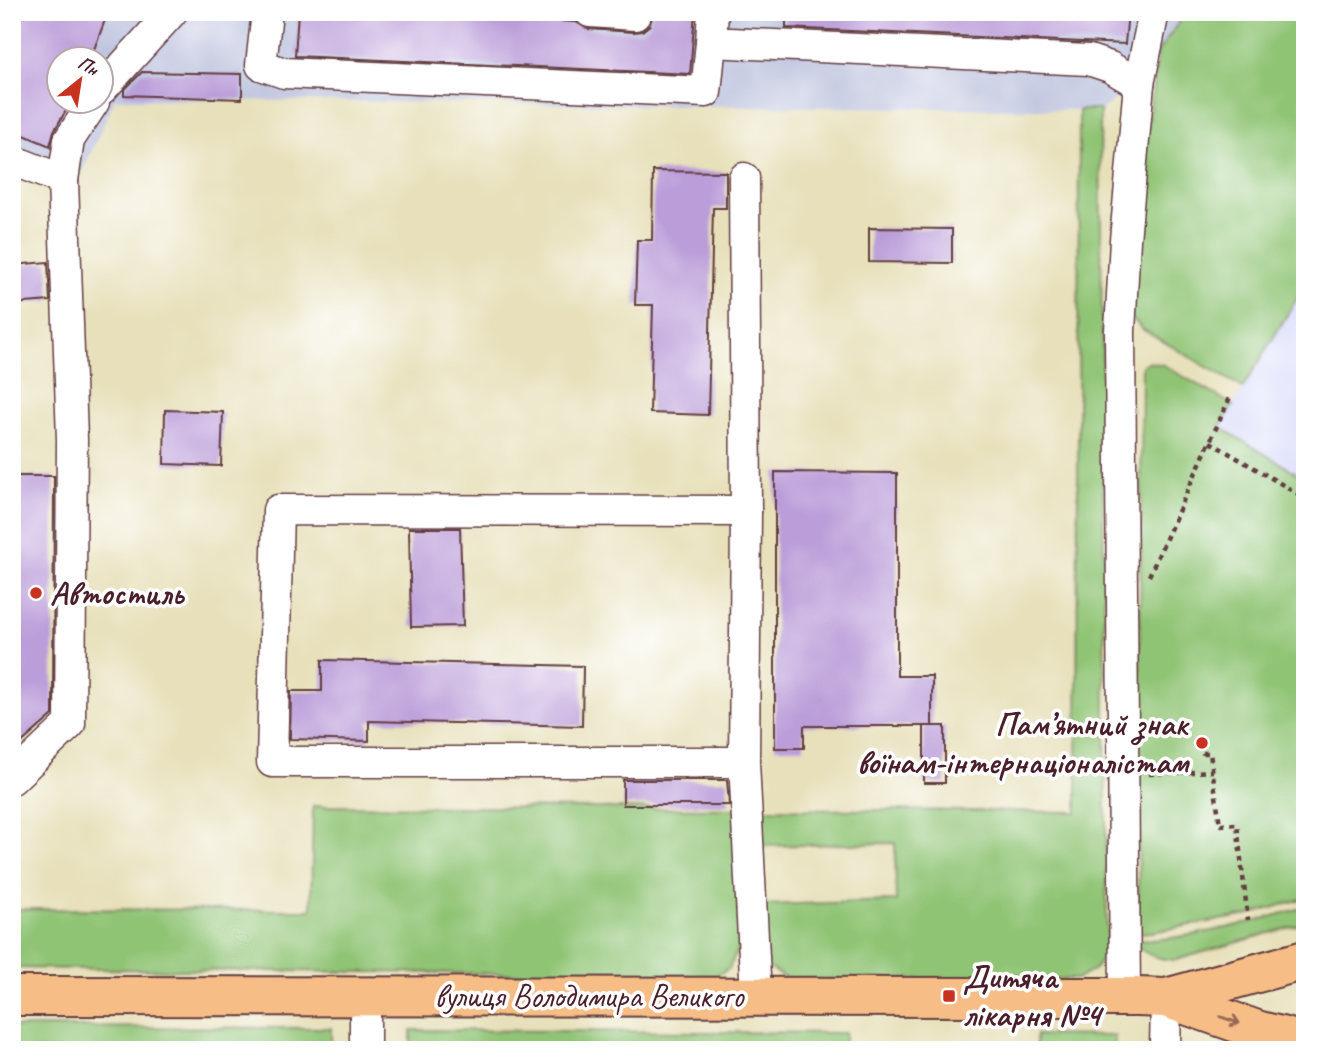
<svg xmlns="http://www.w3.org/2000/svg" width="1317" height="1062" viewBox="0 0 1317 1062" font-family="Caveat,sans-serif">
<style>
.built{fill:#d4d8f9}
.industrial{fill:#bdc3de;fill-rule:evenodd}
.green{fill:#90c475;stroke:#6d7250;stroke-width:2}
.building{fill:#bb9ed9}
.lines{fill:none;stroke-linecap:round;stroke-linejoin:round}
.minor-casing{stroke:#623c40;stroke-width:33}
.major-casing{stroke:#623c40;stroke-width:42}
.path{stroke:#623c40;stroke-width:4.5;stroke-dasharray:5 5;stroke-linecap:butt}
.minor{stroke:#fff;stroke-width:30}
.major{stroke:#f6be86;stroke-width:38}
.oneway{stroke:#976754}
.poi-dot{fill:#c8321e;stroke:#fff;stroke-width:2.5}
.labels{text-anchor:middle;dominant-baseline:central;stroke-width:7;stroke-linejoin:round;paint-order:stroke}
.poi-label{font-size:33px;font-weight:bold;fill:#4a1f2b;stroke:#fff;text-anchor:start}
.street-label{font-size:33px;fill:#4a1f2b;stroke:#fff}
</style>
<rect width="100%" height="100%" fill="#fff"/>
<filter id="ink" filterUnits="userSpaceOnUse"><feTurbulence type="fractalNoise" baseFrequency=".0143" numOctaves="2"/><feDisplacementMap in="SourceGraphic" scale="14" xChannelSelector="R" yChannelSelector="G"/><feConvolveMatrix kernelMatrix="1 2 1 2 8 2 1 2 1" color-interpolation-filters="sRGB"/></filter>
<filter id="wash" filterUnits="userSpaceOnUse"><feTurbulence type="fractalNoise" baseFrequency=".00686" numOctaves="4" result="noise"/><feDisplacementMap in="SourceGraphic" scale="28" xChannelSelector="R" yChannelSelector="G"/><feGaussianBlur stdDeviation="1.57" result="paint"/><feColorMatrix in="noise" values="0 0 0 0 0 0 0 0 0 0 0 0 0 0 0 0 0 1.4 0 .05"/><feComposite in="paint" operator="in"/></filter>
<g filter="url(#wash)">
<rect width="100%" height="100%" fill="#e7e0ba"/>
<polygon class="built" points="1305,285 1305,478 1220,427"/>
<path class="industrial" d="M 12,12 L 1186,12 L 1139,84 L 1100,110 L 115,99 L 81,174 L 12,145 ZM 60,60 L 102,60 L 102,102 L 60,102 Z"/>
<g class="green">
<polygon points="1186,12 1305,12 1305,285 1243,388 1142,329 1132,318 1132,241 1158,52"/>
<polygon points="1079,110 1100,110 1107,951 1096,968 1078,979 787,979 768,967 761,905 896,901 895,843 759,846 758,809 1077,812"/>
<polygon points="1148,362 1163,365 1233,405 1220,427 1305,478 1305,898 1248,915 1152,932 1138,933 1142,366"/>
<polygon points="313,806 737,809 739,948 729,968 716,976 12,968 12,909 311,910"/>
<path d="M 1305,907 L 1305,923 L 1176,960 C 1157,959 1145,955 1132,941 C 1190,940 1249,923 1305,907 Z"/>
<polygon points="12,1027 331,1028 331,1050 12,1050"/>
<polygon points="411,1030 845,1033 845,1050 411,1050"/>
<polygon points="1036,1035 1115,1036 1115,1050 1036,1050"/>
</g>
<g id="blocks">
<g class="building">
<polygon points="12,12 108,12 90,60 60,60 60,102 71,102 54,131 50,146 12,130"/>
<polygon points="298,12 400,12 576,22 588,29 634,32 642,31 650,25 653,12 695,12 690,74 295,56"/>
<polygon points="786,12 1128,12 1125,44 786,28"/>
<polygon points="142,72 242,74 242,99 124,95 124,90"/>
<polygon points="653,171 726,172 726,208 713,208 708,415 650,413 653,305 635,305 637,240 652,240"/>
<polygon points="869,228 952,229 952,263 869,262"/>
<polygon points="48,262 50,301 12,304 12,265"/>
<polygon points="165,410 223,412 221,466 164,464"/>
<polygon points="775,472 897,473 897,676 932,676 932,726 804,726 804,748 775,748"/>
<polygon points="12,476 54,476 53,715 12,751"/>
<polygon points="409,528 460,528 463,626 411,627"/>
<polygon points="322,660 583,666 582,726 369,721 369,741 290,739 291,691 322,691"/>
<rect x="924" y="726" width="21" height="57"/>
<polygon points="623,780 727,780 729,805 623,805"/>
</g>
</g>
</g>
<g filter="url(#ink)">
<use href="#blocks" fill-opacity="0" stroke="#623c40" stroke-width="2"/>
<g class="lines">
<g class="minor-casing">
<g id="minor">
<polyline points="267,12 261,65 284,73 706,92 711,42"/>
<polyline points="590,12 635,15 635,12"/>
<polyline points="713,12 711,42 1089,60 1110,67 1139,84"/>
<polyline points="102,89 172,12"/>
<polyline points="12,160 63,180 72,439 70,724 12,779"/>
<polyline points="744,178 746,511"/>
<polyline points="63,180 69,140 94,102"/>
<polyline points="744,762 272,762 278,510 746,511 744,762 756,996"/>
<polyline points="1125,997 1120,331 1125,240 1139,84 1154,12"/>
<polyline points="365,1050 365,996"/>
<polyline points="1165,1050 1166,998"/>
</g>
</g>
<g class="major-casing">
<g id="major">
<polyline points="12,996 1137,997 1166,998 1260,1031 1305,1042"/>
<polyline points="1166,998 1305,960"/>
</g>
</g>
<g class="path">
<polyline points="1210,442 1305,498"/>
<polyline points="1149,576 1231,395"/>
<polyline points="1202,743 1203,753 1210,753 1220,825 1237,824 1248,920"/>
<polyline points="1149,774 1213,771"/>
</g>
<use href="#minor" class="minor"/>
<use href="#major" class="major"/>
</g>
<defs><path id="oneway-shaft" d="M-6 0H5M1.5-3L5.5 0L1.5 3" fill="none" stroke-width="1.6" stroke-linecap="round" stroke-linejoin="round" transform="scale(1.75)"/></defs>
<use class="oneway" href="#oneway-shaft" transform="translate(1230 1020) rotate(19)"/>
</g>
<g class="poi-dot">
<circle cx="36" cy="593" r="7"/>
<circle cx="1202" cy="743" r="7"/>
<rect x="942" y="989" width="14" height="14" rx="3.5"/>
</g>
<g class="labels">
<g class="poi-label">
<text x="50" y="593">Автостиль</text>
<text x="1188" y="724" text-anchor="end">Пам’ятний знак<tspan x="1188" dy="38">воїнам-інтернаціоналістам</tspan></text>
<text x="963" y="977">Дитяча<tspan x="963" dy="38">лікарня №4</tspan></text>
</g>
<g class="street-label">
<text x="589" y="996">вулиця Володимира Великого</text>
</g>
</g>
<rect width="1317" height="1062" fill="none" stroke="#fff" stroke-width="42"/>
<g transform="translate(80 80) rotate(30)"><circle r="33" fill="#ffffff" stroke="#b7a5aa" stroke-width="2"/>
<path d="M0-5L12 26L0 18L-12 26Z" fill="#c8321e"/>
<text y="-10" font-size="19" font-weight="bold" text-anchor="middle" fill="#4a1f2b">Пн</text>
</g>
</svg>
